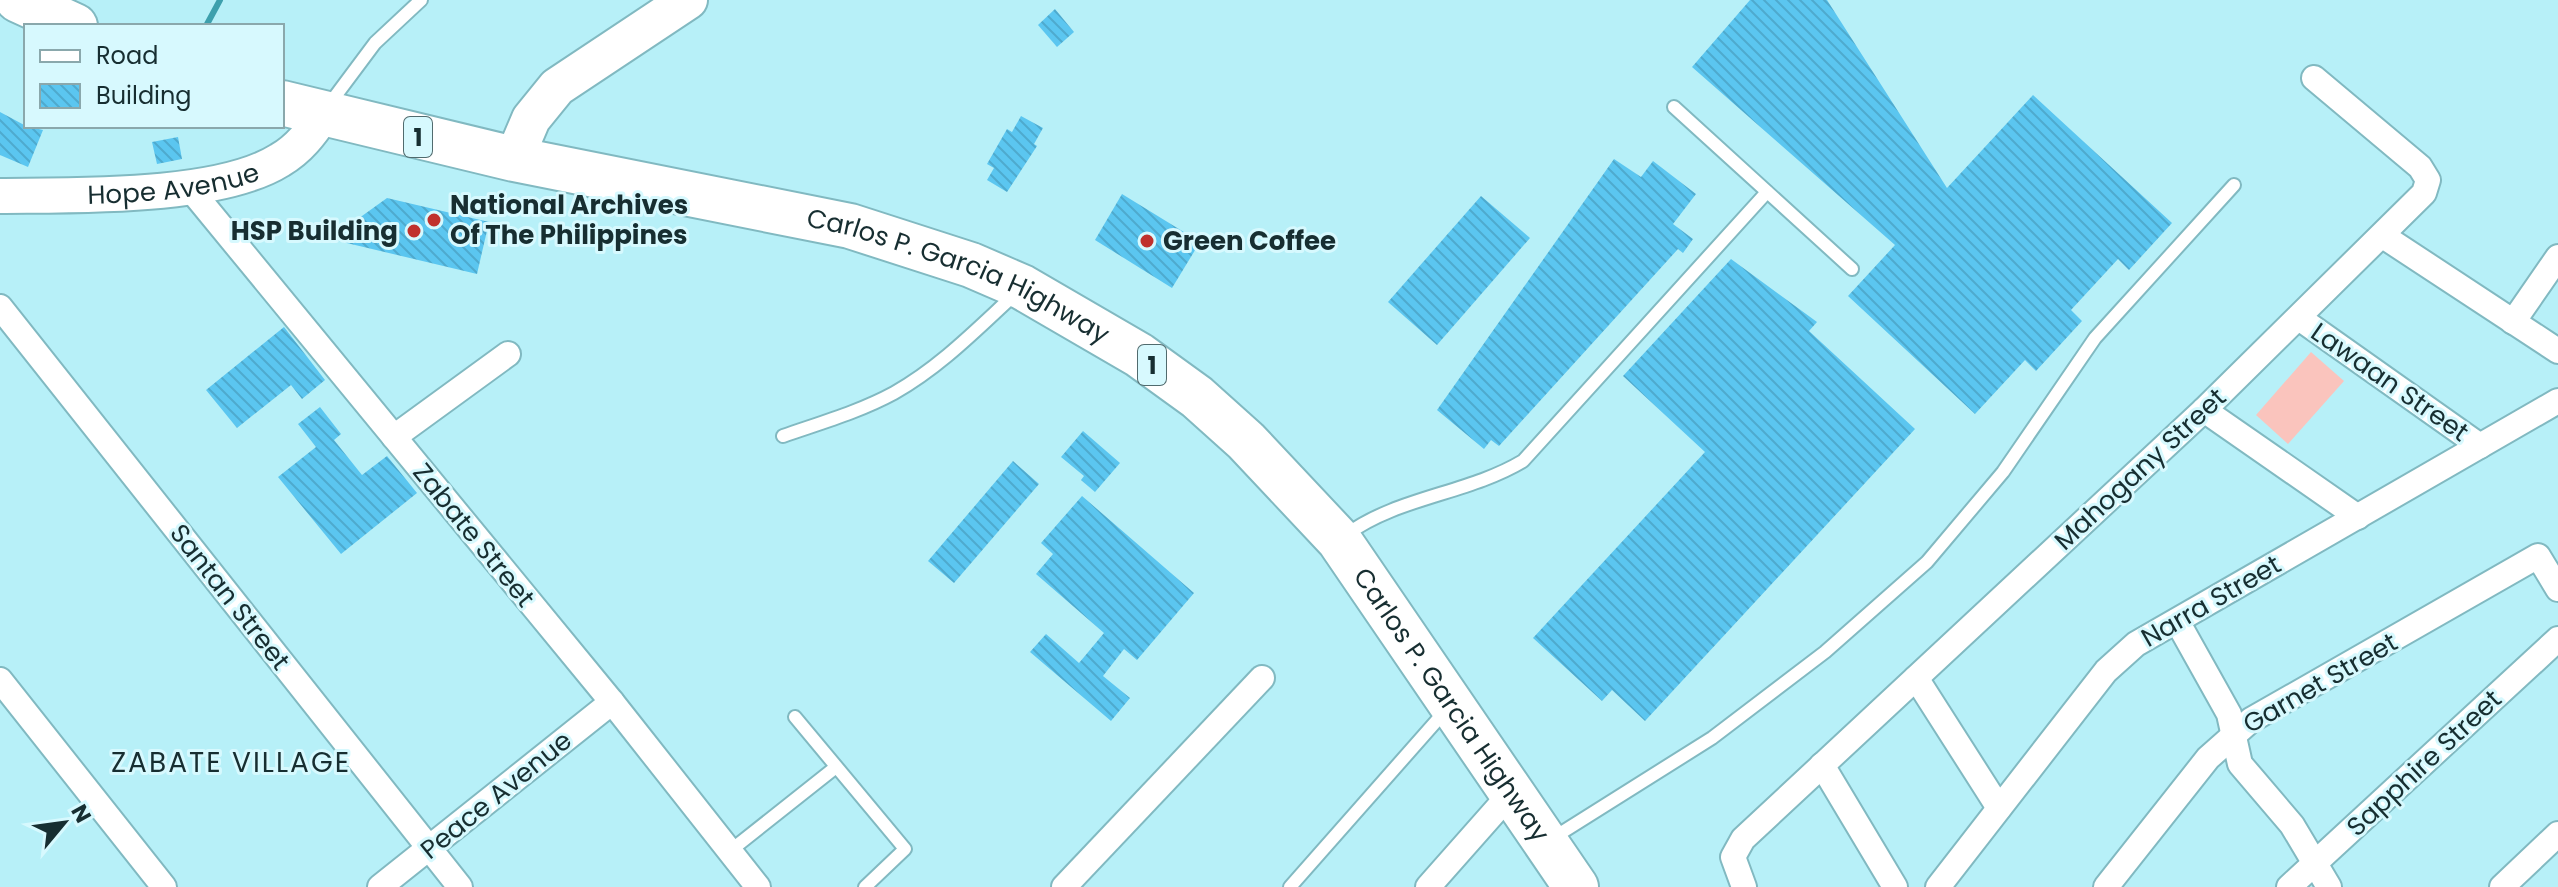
<svg xmlns="http://www.w3.org/2000/svg" width="2558" height="887" viewBox="0 0 2558 887" font-family="Poppins,sans-serif">
<style>
.park{fill:#fac4bd}
.lines{fill:none;stroke-linecap:round;stroke-linejoin:round}
.stream{stroke:#3da0ad;stroke-width:6}
.building{fill:url(#building-back-hatch)}
.lane-casing{stroke:#81b9c1;stroke-width:16}
.street-casing{stroke:#81b9c1;stroke-width:28}
.secondary-casing{stroke:#81b9c1;stroke-width:38}
.primary-casing{stroke:#81b9c1;stroke-width:42}
.highway-casing{stroke:#81b9c1;stroke-width:48}
.lane{stroke:#fff;stroke-width:12}
.street{stroke:#fff;stroke-width:24}
.secondary{stroke:#fff;stroke-width:34}
.primary{stroke:#fff;stroke-width:38}
.highway{stroke:#fff;stroke-width:44}
.poi-dot{fill:#c0312d;stroke:#d7f9fe;stroke-width:3}
.labels{text-anchor:middle;dominant-baseline:central;stroke-width:6;stroke-linejoin:round;paint-order:stroke}
.shield{fill:#d7f9fe;stroke:#516b6e;stroke-width:2}
.shield-label{font-size:24px;font-weight:bold;fill:#172e31}
.street-label{font-size:26px;fill:#172e31;stroke:#d7f9fe}
.poi-label{font-size:26px;font-weight:bold;fill:#172e31;stroke:#d7f9fe;text-anchor:start}
.neighbourhood-label{font-size:28px;letter-spacing:2px;fill:#172e31;stroke:#d7f9fe}
</style>
<defs>
<pattern id="building-back-hatch" width="6" height="6" patternUnits="userSpaceOnUse" patternTransform="scale(2)"><rect width="6" height="6" fill="#5bc6f0"/><path d="M-1 5l2 2M0 0l6 6M5-1l2 2" fill="none" stroke="#4eaace"/></pattern>
</defs>
<rect width="100%" height="100%" fill="#b7f0f8"/>
<polygon class="park" points="2311,352 2344,381 2288,444 2256,415"/>
<g class="lines">
<polyline class="stream" points="206,26 220,0"/>
</g>
<g class="building">
<polygon points="1750,0 1827,0 1947,188 2033,95 2172,223 2129,270 2118,259 2071,310 2082,321 2036,371 2025,360 1975,414 1848,296 1895,245 1692,67"/>
<polygon points="1055,9 1074,32 1057,47 1038,25"/>
<polygon points="0,112 26,126 43,130 28,167 0,155"/>
<polygon points="1021,116 1043,128 1034,144 1037,146 1007,192 987,180 994,168 987,164 1007,129 1012,132"/>
<polygon points="178,137 182,159 157,164 152,142"/>
<polygon points="1614,159 1641,177 1653,161 1696,194 1673,224 1693,239 1683,253 1678,249 1499,446 1491,440 1484,449 1437,410"/>
<polygon points="1122,194 1200,242 1172,288 1095,240"/>
<polygon points="1481,196 1530,238 1437,345 1388,302"/>
<polygon points="387,198 489,222 477,274 330,239"/>
<polygon points="1731,259 1817,322 1809,331 1915,429 1645,721 1612,690 1602,701 1533,638 1705,452 1623,376"/>
<polygon points="284,327 325,380 302,399 291,385 237,428 206,390"/>
<polygon points="320,407 341,434 334,440 362,475 387,456 417,493 341,554 278,477 316,447 298,424"/>
<polygon points="1083,431 1120,463 1095,492 1081,480 1084,476 1061,457"/>
<polygon points="1013,461 1039,484 954,583 928,561"/>
<polygon points="1082,496 1194,593 1137,660 1124,649 1103,676 1130,698 1111,721 1030,652 1046,634 1079,663 1104,633 1036,574 1053,554 1041,543"/>
</g>
<g class="lines">
<g class="lane-casing">
<g id="lane">
<polyline points="328,106 375,43 421,0"/>
<polyline points="1674,107 1852,269"/>
<path d="M 783,436 C 820,423 859,412 894,393 C 940,367 976,330 1014,295"/>
<path d="M 1346,535 C 1397,497 1468,494 1523,461 L 1767,192"/>
<polyline points="795,717 905,849 865,887"/>
<polyline points="1553,838 1712,738 1825,652 1927,562 2003,472 2095,338 2234,185"/>
<polyline points="730,851 836,767"/>
<polyline points="1290,887 1447,709"/>
</g>
</g>
<g class="street-casing">
<g id="street">
<polyline points="187,185 612,702 758,887"/>
<polyline points="2383,236 2558,351"/>
<polyline points="0,307 460,887"/>
<polyline points="2299,318 2480,446"/>
<polyline points="2513,322 2558,257"/>
<polyline points="2204,410 2358,517"/>
<polyline points="394,437 508,354"/>
<polyline points="2177,621 2229,714 2240,764 2292,825 2329,887"/>
<polyline points="1916,678 1999,808"/>
<polyline points="0,680 164,887"/>
<polyline points="1822,765 1895,887"/>
<polyline points="380,887 612,702"/>
<polyline points="1064,887 1262,678"/>
<polyline points="1428,887 1512,792"/>
<polyline points="1744,887 1733,857 1743,839 2204,410 2424,193 2428,180 2420,167 2314,78"/>
<polyline points="1938,887 2106,671 2136,644 2558,401"/>
<polyline points="2106,887 2208,758 2251,720 2538,556 2558,589"/>
<polyline points="2289,887 2558,639"/>
<polyline points="2502,887 2558,834"/>
</g>
</g>
<g class="secondary-casing">
<g id="secondary">
<path id="s1" d="M 0,196 C 74,195 218,199 280,160 C 299,149 311,133 323,115"/>
</g>
</g>
<g class="primary-casing">
<polyline id="primary" points="514,159 531,119 557,87 688,0"/>
</g>
<g class="highway-casing">
<g id="highway">
<polyline points="18,0 75,26"/>
<path id="s2" d="M 282,103 L 514,159 L 850,226 L 971,265 L 1022,287 L 1139,355 L 1197,397 L 1246,441 L 1339,540 L 1576,887"/>
</g>
</g>
<use href="#lane" class="lane"/>
<use href="#street" class="street"/>
<use href="#secondary" class="secondary"/>
<use href="#primary" class="primary"/>
<use href="#highway" class="highway"/>
</g>
<g class="poi-dot">
<circle cx="434" cy="220" r="8"/>
<circle cx="414" cy="231" r="8"/>
<circle cx="1147" cy="241" r="8"/>
</g>
<g class="labels">
<g class="shield">
<rect x="404" y="117" width="28" height="40" rx="6"/>
<rect x="1138" y="345" width="28" height="40" rx="6"/>
</g>
<g class="shield-label">
<text x="418" y="137">1</text>
<text x="1152" y="365">1</text>
</g>
<g class="street-label">
<text stroke="none"><textPath href="#s1" startOffset="174">Hope Avenue</textPath></text>
<text stroke="none"><textPath href="#s2" startOffset="700">Carlos P. Garcia Highway</textPath></text>
<text transform="translate(2390 382) rotate(35)">Lawaan Street</text>
<text transform="translate(2140 469) rotate(-43)">Mahogany Street</text>
<text transform="translate(474 535) rotate(51)">Zabate Street</text>
<text transform="translate(230 597) rotate(52)">Santan Street</text>
<text transform="translate(2211 601) rotate(-30)">Narra Street</text>
<text transform="translate(2320 683) rotate(-30)">Garnet Street</text>
<text stroke="none"><textPath href="#s2" startOffset="1372">Carlos P. Garcia Highway</textPath></text>
<text transform="translate(2424 763) rotate(-43)">Sapphire Street</text>
<text transform="translate(496 795) rotate(-39)">Peace Avenue</text>
</g>
<g class="poi-label">
<text x="450" y="205">National Archives<tspan x="450" dy="30">Of The Philippines</tspan></text>
<text x="398" y="231" text-anchor="end">HSP Building</text>
<text x="1163" y="241">Green Coffee</text>
</g>
<g class="neighbourhood-label">
<text x="231" y="762">ZABATE VILLAGE</text>
</g>
</g>
<rect x="24" y="24" width="260" height="104" fill="#d7f9fe" stroke="#8aa8ac" stroke-width="2"/>
<rect x="40" y="50" width="40" height="12" fill="#ffffff" stroke="#8aa8ac" stroke-width="2"/>
<text x="96" y="64" font-size="24" fill="#172e31">Road</text>
<rect x="40" y="84" width="40" height="24" fill="url(#building-back-hatch)" stroke="#8aa8ac" stroke-width="2"/>
<text x="96" y="104" font-size="24" fill="#172e31">Building</text>
<g transform="translate(64 823) rotate(61)" stroke="#d7f9fe" stroke-width="6" paint-order="stroke">
<path d="M0-6L14 30L0 20L-14 30Z" fill="#172e31"/>
<text y="-12" font-size="22" font-weight="bold" text-anchor="middle" fill="#172e31">N</text>
</g>
</svg>
